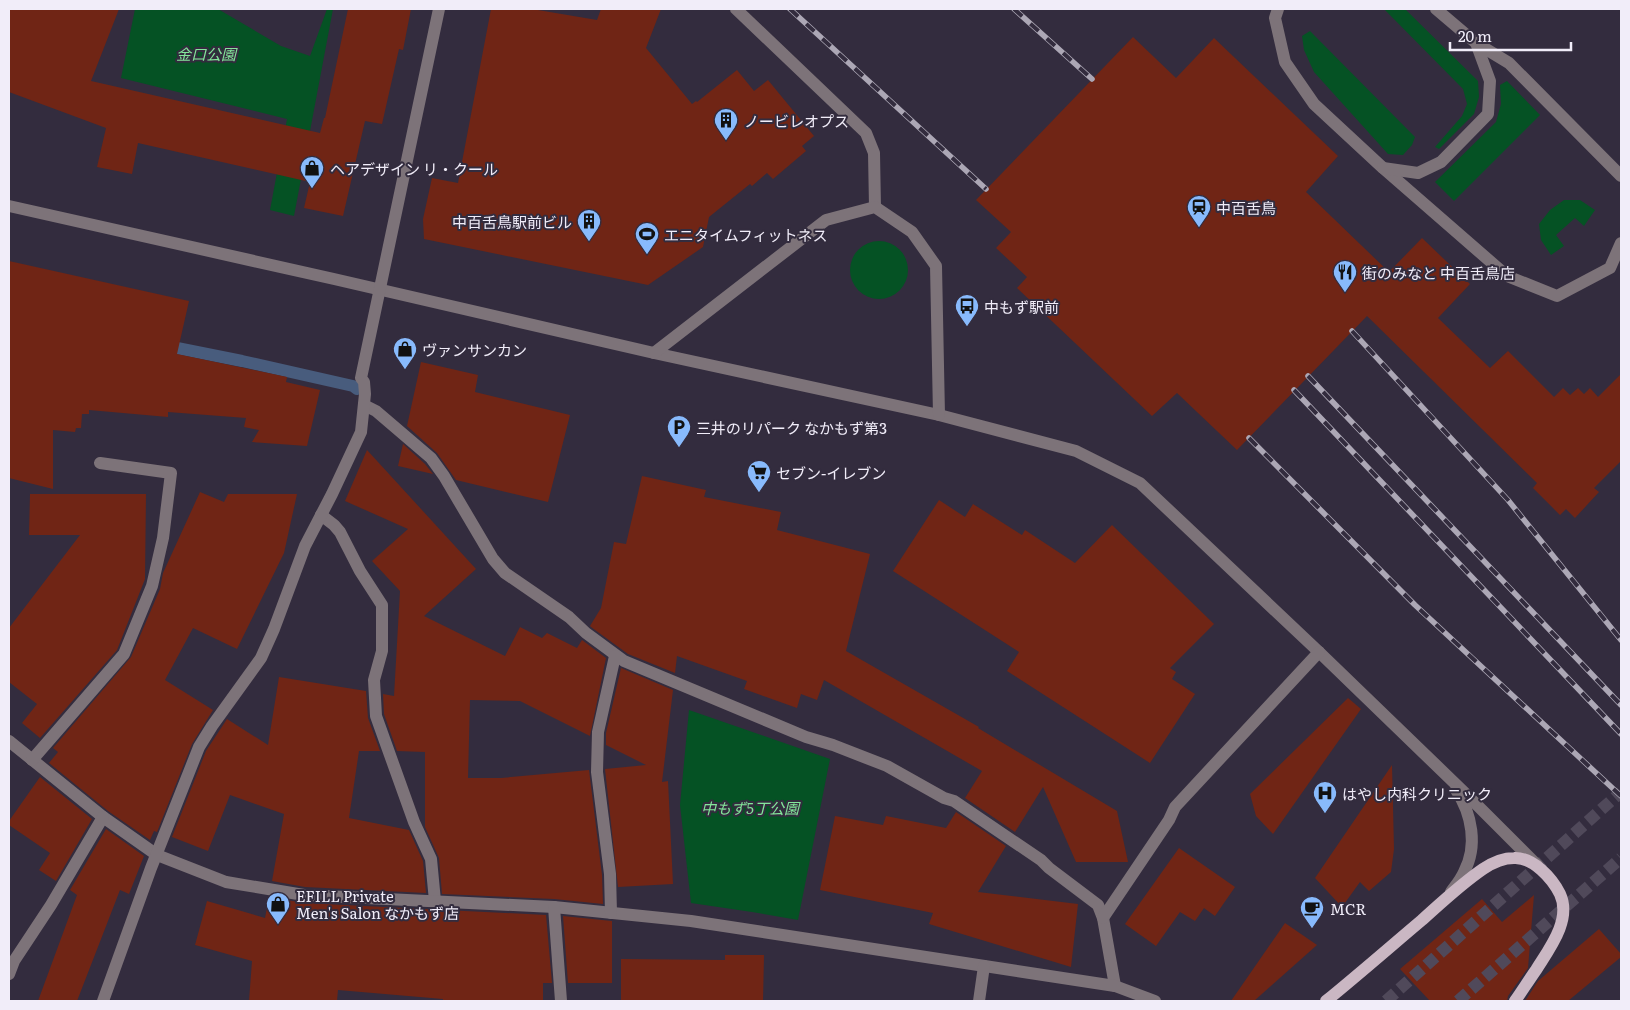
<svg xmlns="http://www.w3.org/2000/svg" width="1630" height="1010" viewBox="0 0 1630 1010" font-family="Literata,'Noto Sans JP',serif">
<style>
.green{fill:#055224}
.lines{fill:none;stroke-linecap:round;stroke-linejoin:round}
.stream{stroke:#485c7d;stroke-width:12}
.building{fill:#702515}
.major-tunnel{stroke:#50495a;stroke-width:12;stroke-dasharray:12 6;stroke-linecap:butt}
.minor{stroke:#7d7379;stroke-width:12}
.major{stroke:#cab7c3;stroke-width:12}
.rail-casing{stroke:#aca7b5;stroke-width:5.5}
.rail{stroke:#332c3e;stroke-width:4;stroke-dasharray:11;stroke-linecap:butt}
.labels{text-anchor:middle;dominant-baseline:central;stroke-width:4;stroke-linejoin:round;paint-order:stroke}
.park-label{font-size:15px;font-style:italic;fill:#84e69b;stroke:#332c3e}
.poi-label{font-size:15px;fill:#f1edf9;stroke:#332c3e;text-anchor:start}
</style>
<rect width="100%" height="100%" fill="#332c3e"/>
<g class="green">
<polygon points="135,9 218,9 281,46 310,56 327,9 333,9 294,216 270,210 287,119 121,78"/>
<polygon points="1384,9 1405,9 1478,81 1479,97 1474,114 1439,149 1435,147 1462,116 1467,104 1463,89"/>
<polygon points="1310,31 1415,137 1412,145 1403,155 1388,154 1314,72 1304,50 1302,36"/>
<polygon points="1507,81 1540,115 1454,201 1435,182 1496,122 1501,104 1500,85"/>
<polygon points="1564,200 1580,200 1595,210 1584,226 1575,218 1556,235 1564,246 1551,255 1541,240 1539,224 1550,210"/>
<circle cx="879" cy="270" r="29"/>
<polygon points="689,710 830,759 798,920 752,912 691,903 680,805"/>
</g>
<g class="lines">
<polyline class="stream" points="162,345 242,361 353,386 357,389"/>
</g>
<g class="building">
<polygon points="9,9 119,9 91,81 320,133 324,118 325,118 348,9 411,9 403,50 399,49 382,124 365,121 343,216 304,208 310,182 138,143 132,174 97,167 106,128 9,92"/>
<polygon points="491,9 532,9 597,20 601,9 661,9 646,48 692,104 696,101 697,102 737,70 754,91 768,80 814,136 802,146 806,151 773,179 767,173 752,186 750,184 709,217 703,247 648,285 424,239 423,219 432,178 458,183"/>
<polygon points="1133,37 1176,78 1214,38 1338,156 1306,192 1389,272 1422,238 1470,284 1438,318 1490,368 1508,351 1554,397 1563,388 1570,395 1578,388 1584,394 1590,388 1598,397 1621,374 1621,461 1594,488 1599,492 1575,518 1566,509 1560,515 1533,488 1537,483 1367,316 1237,450 1177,393 1152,416 1017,288 1027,277 996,248 1011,232 976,200"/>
<polygon points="9,261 189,301 177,354 287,377 286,382 320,390 307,446 252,442 259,430 244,427 246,418 168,412 168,417 89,410 89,414 82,414 81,428 76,428 75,432 53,430 53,489 9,478"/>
<polygon points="421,362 478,375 475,392 570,415 548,502 456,480 437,453 407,426"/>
<polygon points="403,444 425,464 433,474 398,466"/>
<polygon points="367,450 476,569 424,616 505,656 520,627 542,638 547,633 577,648 582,640 606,658 590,736 520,701 470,700 468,778 501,778 589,770 602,875 603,904 554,899 442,894 439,858 425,827 425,752 397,751 384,714 383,694 394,696 400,591 372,561 408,529 345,501"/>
<polygon points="642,476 706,490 704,497 781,512 777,530 870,554 846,651 979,727 978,728 1117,811 1128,862 1076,862 1043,787 1015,832 965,798 982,771 824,680 817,700 801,694 797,708 744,689 747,681 677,656 675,673 628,654 591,627 590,626 601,608 614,542 626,544"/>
<polygon points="200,492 224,502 228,494 297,494 284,553 237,649 193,628 165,680 213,710 192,744 157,832 154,831 150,840 108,811 49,763 58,752 53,748 131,657 160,589 163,573"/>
<polygon points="30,494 146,494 145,579 117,650 40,738 22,723 37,704 9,682 9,628 80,535 29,535"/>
<polygon points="939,500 965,517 973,504 1022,535 1025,530 1075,563 1112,525 1214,624 1170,668 1176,672 1172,679 1195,694 1150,763 1007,671 1019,652 893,571"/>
<polygon points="621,668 673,690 662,782 668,781 673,884 618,887 605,769 646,765 606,745 606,733"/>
<polygon points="279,677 366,691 368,718 380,751 359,751 349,818 409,830 423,861 426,893 305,887 272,881 284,814 230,795 208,851 172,837 206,751 227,719 268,745"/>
<polygon points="1348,698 1361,709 1273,834 1256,816 1250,794"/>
<polygon points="1392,765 1394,849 1391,872 1369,891 1360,882 1342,907 1315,878"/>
<polygon points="40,777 92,819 56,881 39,870 50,853 9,825 9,821"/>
<polygon points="956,812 1006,846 978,892 1078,904 1071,967 929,924 933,913 820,890 835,816 883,825 886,816 946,828"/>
<polygon points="106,829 144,856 129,894 120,890 77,1001 38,1001 77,895 70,890"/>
<polygon points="1179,848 1235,887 1215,916 1204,908 1195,921 1180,912 1156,946 1125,924"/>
<polygon points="1534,895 1528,968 1508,996 1507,1001 1430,1001 1400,969 1482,899 1502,922"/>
<polygon points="269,897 304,903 546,915 552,983 543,983 543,1001 443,1001 443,999 338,990 337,1001 249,1001 252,961 195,945 207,901 265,918"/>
<polygon points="563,916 612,921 612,983 568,983"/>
<polygon points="1285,923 1317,945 1254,1001 1231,1001"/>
<polygon points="1599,929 1621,954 1621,957 1568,1001 1525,1001 1538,981"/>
<polygon points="725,955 764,955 763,1001 621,1001 621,959 725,960"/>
</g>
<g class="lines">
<g class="major-tunnel">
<polyline points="1386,1001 1621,792"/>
<polyline points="1458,1001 1621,858"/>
</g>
<g class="minor">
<polyline points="736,9 866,133 874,153 875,207"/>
<polyline points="1278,9 1275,18 1285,62 1314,104 1383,168 1507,276 1557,296 1610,268 1621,243"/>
<polyline points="1436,9 1476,43 1509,63 1621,176"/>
<polyline points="1383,168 1418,173 1441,162 1488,114 1490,81 1476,43"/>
<polyline points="9,206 334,279 654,353 939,415 1076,451 1140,483 1319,652 1469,797 1537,865"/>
<polyline points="654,353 826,220 875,207 912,232 936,266 939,415"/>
<polyline points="364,405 376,411 431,458 444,476 493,559 505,573 569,617 586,633 624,661 806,737 833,745 887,766 944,798 954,801 1041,860 1049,868 1098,905 1103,918 1115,986"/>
<polyline points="321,515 334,525 340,532 360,571 382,605 382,651 374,680 376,716 414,822 431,859 435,901"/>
<polyline points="9,741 103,817 157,855 226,882 304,895 554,907 691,921 1115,986 1155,1001"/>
<polyline points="32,760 124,654 152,586 163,538 171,473 100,463"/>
<path d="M 1451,892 C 1456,885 1461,879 1464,872 C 1478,846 1472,814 1456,790"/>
<polyline points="554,907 561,1001"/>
<polyline points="611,913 610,874 597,772 598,732 615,656"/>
<polyline points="1103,918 1169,820 1175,807 1319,652"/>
<polyline points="9,974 14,961 51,905 103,817"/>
<polyline points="103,1001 151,868 199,747 212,726 261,658 274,629 305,546 332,494 361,432 365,394 364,382 361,378 439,9"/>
<polyline points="979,1001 984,966"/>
</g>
<path class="major" d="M 1326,1001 C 1358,975 1390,947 1422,920 C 1441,903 1461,884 1483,869 C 1492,863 1503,858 1514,858 C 1533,857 1552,878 1560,894 C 1572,920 1549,949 1536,970 C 1529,980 1522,991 1515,1001"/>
<g class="rail-casing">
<g id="rail">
<polyline points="790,9 986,189"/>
<polyline points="1014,9 1092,79"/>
<polyline points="1352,331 1508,500 1621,640"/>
<polyline points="1308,376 1621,705"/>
<polyline points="1294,390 1621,734"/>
<polyline points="1249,438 1415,605 1621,796"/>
</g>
</g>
<use href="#rail" class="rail"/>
</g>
<defs>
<g id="building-pin" transform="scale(1.25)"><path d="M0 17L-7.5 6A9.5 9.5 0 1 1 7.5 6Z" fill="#88bafc" stroke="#332c3e"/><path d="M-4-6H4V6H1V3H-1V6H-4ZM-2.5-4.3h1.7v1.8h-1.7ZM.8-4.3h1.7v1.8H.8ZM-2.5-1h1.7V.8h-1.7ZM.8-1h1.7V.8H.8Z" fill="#111"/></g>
<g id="shop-pin" transform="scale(1.25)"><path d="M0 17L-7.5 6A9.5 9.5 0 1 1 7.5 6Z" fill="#88bafc" stroke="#332c3e"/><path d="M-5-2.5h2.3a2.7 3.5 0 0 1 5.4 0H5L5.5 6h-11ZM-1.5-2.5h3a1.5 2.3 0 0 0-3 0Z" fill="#111"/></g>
<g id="station-pin" transform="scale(1.25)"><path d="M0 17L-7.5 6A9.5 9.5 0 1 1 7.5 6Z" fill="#88bafc" stroke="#332c3e"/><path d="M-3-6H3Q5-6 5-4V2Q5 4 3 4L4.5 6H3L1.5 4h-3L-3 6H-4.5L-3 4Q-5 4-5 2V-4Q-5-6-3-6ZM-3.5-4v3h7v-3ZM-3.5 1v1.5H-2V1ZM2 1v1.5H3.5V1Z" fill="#111"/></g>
<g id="stadium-pin" transform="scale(1.25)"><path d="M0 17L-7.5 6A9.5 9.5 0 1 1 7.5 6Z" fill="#88bafc" stroke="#332c3e"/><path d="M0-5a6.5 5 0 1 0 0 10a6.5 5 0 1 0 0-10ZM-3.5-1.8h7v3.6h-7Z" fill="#111"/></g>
<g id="restaurant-pin" transform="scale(1.25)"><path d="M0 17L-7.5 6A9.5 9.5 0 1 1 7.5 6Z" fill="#88bafc" stroke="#332c3e"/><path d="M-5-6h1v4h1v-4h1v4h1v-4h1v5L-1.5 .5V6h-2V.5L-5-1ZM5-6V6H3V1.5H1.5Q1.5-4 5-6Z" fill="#111"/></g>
<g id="bus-pin" transform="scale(1.25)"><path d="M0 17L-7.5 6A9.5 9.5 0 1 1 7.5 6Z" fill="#88bafc" stroke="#332c3e"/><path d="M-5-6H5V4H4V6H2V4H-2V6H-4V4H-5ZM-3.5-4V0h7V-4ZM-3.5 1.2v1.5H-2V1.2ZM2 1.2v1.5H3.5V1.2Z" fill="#111"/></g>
<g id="parking-pin" transform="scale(1.25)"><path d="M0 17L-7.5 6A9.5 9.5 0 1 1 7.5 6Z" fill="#88bafc" stroke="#332c3e"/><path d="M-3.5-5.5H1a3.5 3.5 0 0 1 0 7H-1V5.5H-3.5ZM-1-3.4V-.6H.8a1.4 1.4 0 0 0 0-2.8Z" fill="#111"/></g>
<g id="supermarket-pin" transform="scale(1.25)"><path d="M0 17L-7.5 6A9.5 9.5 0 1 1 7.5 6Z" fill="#88bafc" stroke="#332c3e"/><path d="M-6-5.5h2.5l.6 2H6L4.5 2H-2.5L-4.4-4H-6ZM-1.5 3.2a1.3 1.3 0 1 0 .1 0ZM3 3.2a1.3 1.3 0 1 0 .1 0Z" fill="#111"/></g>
<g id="hospital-pin" transform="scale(1.25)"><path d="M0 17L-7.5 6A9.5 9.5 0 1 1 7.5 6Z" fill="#88bafc" stroke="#332c3e"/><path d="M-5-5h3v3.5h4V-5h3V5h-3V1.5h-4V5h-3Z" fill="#111"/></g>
<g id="cafe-pin" transform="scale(1.25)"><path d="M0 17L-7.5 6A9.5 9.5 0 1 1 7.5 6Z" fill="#88bafc" stroke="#332c3e"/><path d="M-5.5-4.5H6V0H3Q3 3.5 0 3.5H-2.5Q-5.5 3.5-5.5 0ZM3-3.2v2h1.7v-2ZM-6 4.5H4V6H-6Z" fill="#111"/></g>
</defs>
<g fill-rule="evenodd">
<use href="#building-pin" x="726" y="120"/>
<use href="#shop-pin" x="312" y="168"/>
<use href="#station-pin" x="1199" y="207"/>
<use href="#building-pin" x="589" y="221"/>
<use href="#stadium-pin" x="647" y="234"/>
<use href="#restaurant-pin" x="1345" y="272"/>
<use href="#bus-pin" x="967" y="306"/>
<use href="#shop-pin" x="405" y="349"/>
<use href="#parking-pin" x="679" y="427"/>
<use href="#supermarket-pin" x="759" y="472"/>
<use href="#hospital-pin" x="1325" y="793"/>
<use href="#shop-pin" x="278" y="904"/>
<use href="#cafe-pin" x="1312" y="908"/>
</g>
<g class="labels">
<g class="park-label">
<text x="206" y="53">金口公園</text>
<text x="750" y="807">中もず5丁公園</text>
</g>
<g class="poi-label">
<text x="744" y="120">ノービレオプス</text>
<text x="330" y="168">ヘアデザイン リ・クール</text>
<text x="1216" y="207">中百舌鳥</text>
<text x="572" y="221" text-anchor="end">中百舌鳥駅前ビル</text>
<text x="664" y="234">エニタイムフィットネス</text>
<text x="1362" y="272">街のみなと 中百舌鳥店</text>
<text x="984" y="306">中もず駅前</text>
<text x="422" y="349">ヴァンサンカン</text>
<text x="696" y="427">三井のリパーク なかもず第3</text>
<text x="776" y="472">セブン-イレブン</text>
<text x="1342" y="793">はやし内科クリニック</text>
<text x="296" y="895">EFILL Private<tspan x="296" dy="17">Men's Salon なかもず店</tspan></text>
<text x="1330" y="908">MCR</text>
</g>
</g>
<rect width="1630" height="1010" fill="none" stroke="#f1edf9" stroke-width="20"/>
<path d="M1450 42v8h121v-8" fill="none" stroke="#f1edf9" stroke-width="2.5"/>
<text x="1458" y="42" font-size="15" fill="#f1edf9" stroke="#332c3e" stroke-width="4" paint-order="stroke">20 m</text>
</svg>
